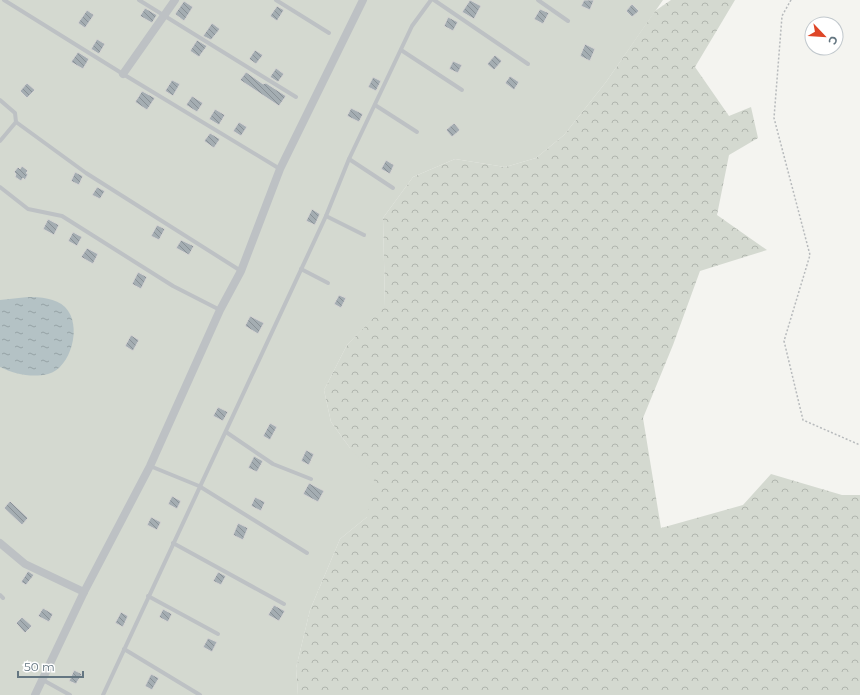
<svg xmlns="http://www.w3.org/2000/svg" width="860" height="695" viewBox="0 0 860 695" font-family="Montserrat,sans-serif">
<style>
.forest{fill:url(#forest-crowns)}
.garden{fill:#d4d9d0}
.water{fill:url(#water-ripples)}
.building{fill:url(#building-back-hatch);stroke:#d6d5d3}
.lines{fill:none;stroke-linecap:round;stroke-linejoin:round}
.path{stroke:#b7babc;stroke-width:1.5;stroke-dasharray:2 2;stroke-linecap:butt}
.service{stroke:#bdc1c4;stroke-width:4}
.minor{stroke:#bdc1c4;stroke-width:8}
</style>
<defs>
<pattern id="forest-crowns" width="20" height="18" patternUnits="userSpaceOnUse"><rect width="20" height="18" fill="#d4d9d0"/><path d="M2 6a3 3 0 1 1 6 0M12 15a3 3 0 1 1 6 0" fill="none" stroke="#b0b5ae"/></pattern>
<pattern id="water-ripples" width="26" height="14" patternUnits="userSpaceOnUse"><rect width="26" height="14" fill="#b4c2c5"/><path d="M2 4q2-2 4 0t4 0M15 11q2-2 4 0t4 0" fill="none" stroke="#96a2a5"/></pattern>
<pattern id="building-back-hatch" width="6" height="6" patternUnits="userSpaceOnUse"><rect width="6" height="6" fill="#a4adb2"/><path d="M-1 5l2 2M0 0l6 6M5-1l2 2" fill="none" stroke="#899196"/></pattern>
</defs>
<rect width="100%" height="100%" fill="#f4f4f0"/>
<polygon class="forest" points="671,0 735,0 695,67 729,116 751,107 758,138 729,155 717,215 767,250 700,271 673,345 643,418 661,528 743,505 771,474 842,495 860,495 860,695 298,695 296,668 310,610 340,539 367,517 350,448 331,422 324,390 347,345 385,305 383,218 413,177 455,159 505,167 536,158 564,135 606,82 655,11"/>
<polygon class="garden" points="0,0 663,0 606,82 564,135 536,158 505,167 455,159 413,177 383,218 385,306 347,345 324,390 331,422 350,448 375,475 367,517 340,539 310,610 296,668 298,695 0,695"/>
<path class="water" d="M 28,297 C 40,297 56,298 65,307 C 83,325 71,368 48,374 C 32,378 14,374 0,367 L 0,300 Z"/>
<g class="building">
<polygon points="470,0 481,6 474,19 462,12"/>
<polygon points="584,0 594,0 590,10 581,6"/>
<polygon points="184,1 193,7 184,21 175,14"/>
<polygon points="632,4 639,11 632,17 626,11"/>
<polygon points="277,6 284,10 277,21 270,16"/>
<polygon points="145,8 157,15 152,23 140,16"/>
<polygon points="540,9 549,13 543,24 534,19"/>
<polygon points="87,10 94,15 85,28 78,23"/>
<polygon points="448,17 458,22 453,31 444,26"/>
<polygon points="212,23 220,29 211,40 203,36"/>
<polygon points="97,39 105,44 99,54 91,49"/>
<polygon points="197,40 207,46 199,57 190,51"/>
<polygon points="585,44 595,49 590,61 580,56"/>
<polygon points="255,50 263,55 256,64 249,59"/>
<polygon points="78,52 89,59 83,69 71,62"/>
<polygon points="495,55 502,61 494,70 487,64"/>
<polygon points="453,61 462,65 458,73 449,69"/>
<polygon points="276,68 284,74 278,82 270,77"/>
<polygon points="246,72 263,84 266,83 286,96 279,106 240,80"/>
<polygon points="510,76 519,82 514,90 505,83"/>
<polygon points="373,77 381,81 376,91 368,87"/>
<polygon points="172,80 180,84 173,96 165,91"/>
<polygon points="27,83 35,90 27,98 20,91"/>
<polygon points="142,91 155,98 147,110 135,102"/>
<polygon points="192,96 203,103 197,112 186,105"/>
<polygon points="351,108 363,114 359,122 347,116"/>
<polygon points="215,109 225,115 219,125 209,119"/>
<polygon points="239,122 247,127 241,136 233,131"/>
<polygon points="454,123 460,130 452,137 446,130"/>
<polygon points="210,133 220,139 214,148 204,141"/>
<polygon points="386,160 394,165 390,174 381,169"/>
<polygon points="22,166 28,171 26,173 28,174 25,180 23,178 21,181 15,177 16,174 14,172 18,167 20,169"/>
<polygon points="75,172 83,176 79,185 71,181"/>
<polygon points="97,187 105,191 100,199 92,195"/>
<polygon points="312,209 320,214 315,225 306,221"/>
<polygon points="48,219 59,225 54,235 43,229"/>
<polygon points="157,225 165,229 159,240 151,236"/>
<polygon points="73,232 82,237 77,246 68,241"/>
<polygon points="181,240 194,246 189,255 176,248"/>
<polygon points="87,248 98,254 93,264 81,257"/>
<polygon points="138,272 147,277 141,289 132,284"/>
<polygon points="339,295 346,298 341,308 334,304"/>
<polygon points="250,316 264,323 258,334 245,326"/>
<polygon points="131,335 139,340 133,351 125,346"/>
<polygon points="218,407 228,412 223,421 213,416"/>
<polygon points="270,423 277,427 270,440 263,436"/>
<polygon points="306,450 314,454 309,465 301,461"/>
<polygon points="254,456 263,461 257,472 248,468"/>
<polygon points="309,483 324,491 318,502 303,494"/>
<polygon points="172,496 181,501 177,509 168,504"/>
<polygon points="255,497 265,502 261,511 251,506"/>
<polygon points="10,501 28,518 22,525 4,508"/>
<polygon points="151,517 161,522 157,530 147,525"/>
<polygon points="238,523 248,528 243,540 233,535"/>
<polygon points="28,571 34,575 26,585 21,582"/>
<polygon points="218,572 226,576 221,585 213,581"/>
<polygon points="274,605 285,611 279,621 268,615"/>
<polygon points="43,608 53,614 49,622 38,616"/>
<polygon points="163,609 172,614 168,622 159,617"/>
<polygon points="121,612 128,616 123,627 115,623"/>
<polygon points="22,617 32,626 25,633 16,623"/>
<polygon points="208,638 217,642 212,652 203,647"/>
<polygon points="74,670 82,674 76,684 69,681"/>
<polygon points="151,674 159,678 152,690 145,686"/>
</g>
<g class="lines">
<polyline class="path" points="791,0 782,16 774,118 810,255 784,341 803,420 860,445"/>
<g class="service">
<polyline points="4,0 123,74 280,169"/>
<polyline points="139,0 296,97"/>
<polyline points="276,0 329,33"/>
<polyline points="434,0 528,64"/>
<polyline points="538,0 568,21"/>
<polyline points="401,50 462,90"/>
<polyline points="0,100 15,113 16,122 86,173 241,271"/>
<polyline points="375,105 417,132"/>
<polyline points="0,141 16,122"/>
<polyline points="349,159 393,188"/>
<polyline points="0,187 28,209 62,216 173,286 220,310"/>
<polyline points="326,216 364,235"/>
<polyline points="301,269 328,283"/>
<polyline points="226,432 273,464 311,479"/>
<polyline points="150,466 199,486 307,553"/>
<polyline points="173,543 284,604"/>
<polyline points="0,595 3,598"/>
<polyline points="148,596 218,634"/>
<polyline points="124,649 200,695"/>
<polyline points="43,680 70,695"/>
<polyline points="103,695 326,216 349,159 412,26 431,0"/>
</g>
<g class="minor">
<polyline points="123,74 175,0"/>
<polyline points="0,543 25,564 84,592"/>
<polyline points="35,695 84,592 150,466 220,310 241,271 280,169 363,0"/>
</g>
</g>
<g transform="translate(824 36) rotate(115)"><circle r="19" fill="#ffffff" stroke="#c1c8cd"/>
<path d="M0-3L7 15L0 10L-7 15Z" fill="#de4627"/>
<text y="-6" font-size="11" font-weight="bold" text-anchor="middle" fill="#647681">С</text>
</g>
<path d="M18 671v6h65v-6" fill="none" stroke="#647681" stroke-width="2"/>
<text x="24" y="671" font-size="12" fill="#647681" stroke="#ffffff" stroke-width="3" paint-order="stroke">50 m</text>
</svg>
